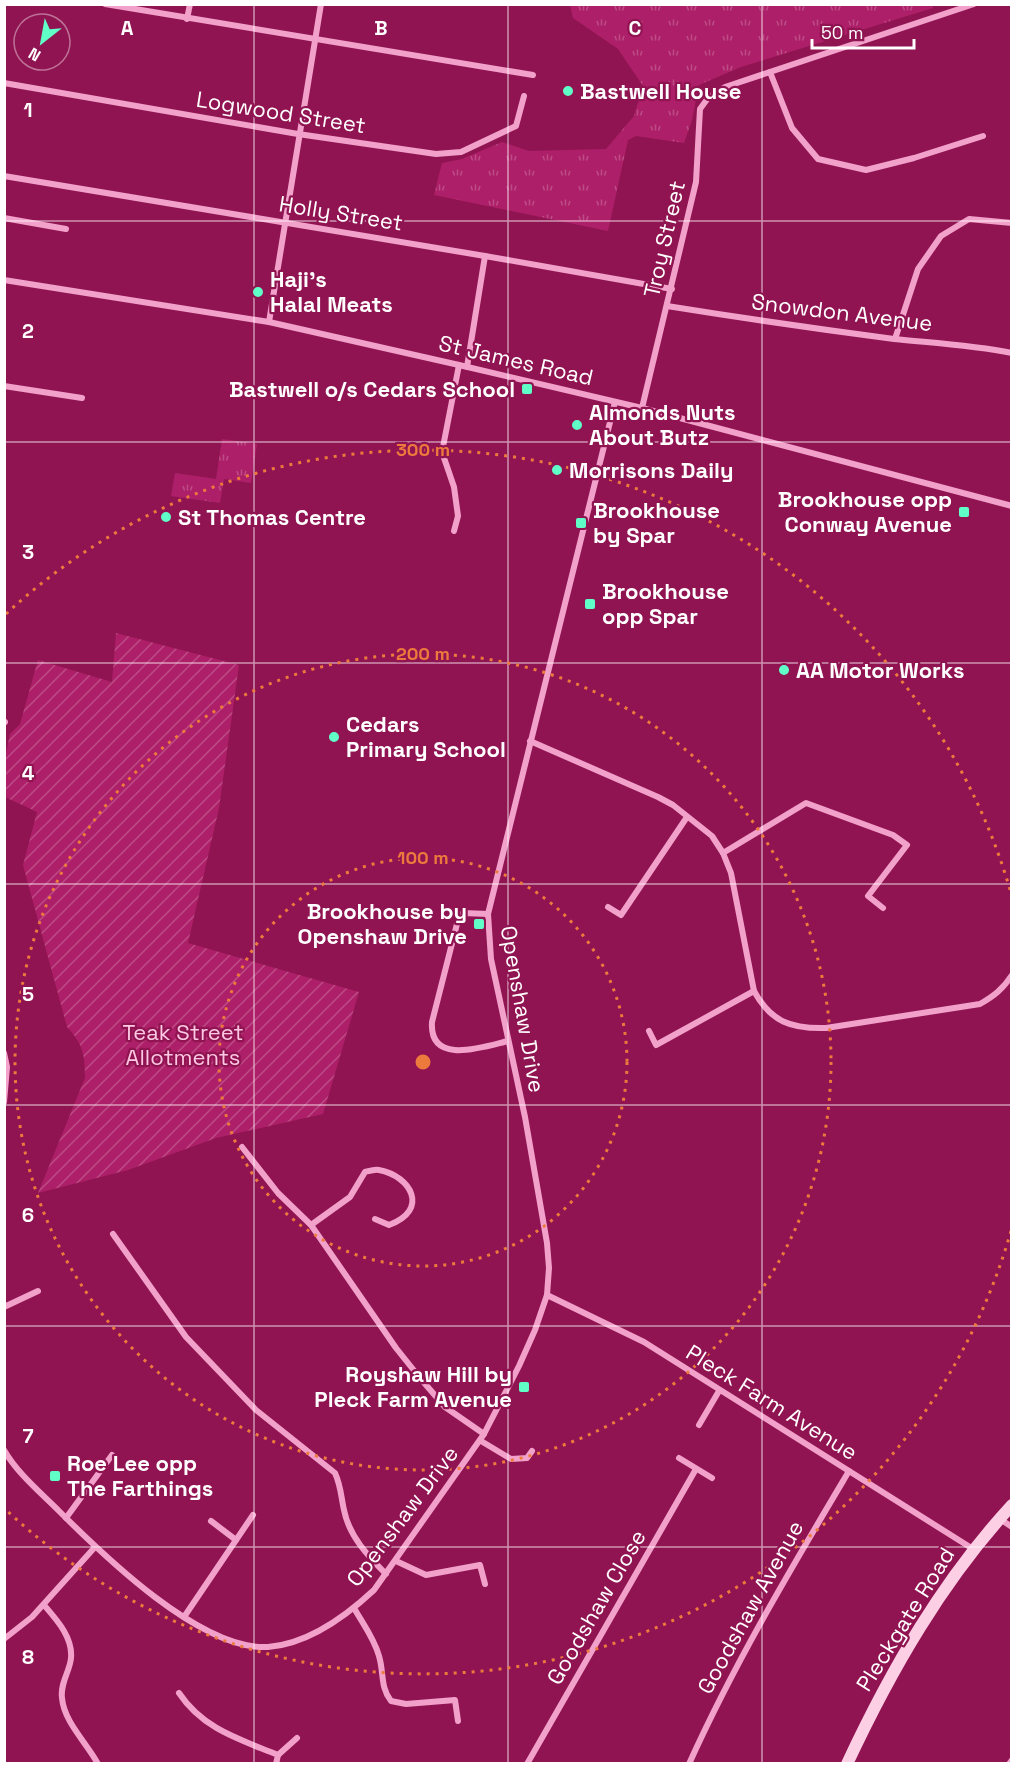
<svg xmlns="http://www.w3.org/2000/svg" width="1016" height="1768" viewBox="0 0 1016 1768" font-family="'Space Grotesk',sans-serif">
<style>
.park{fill:url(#park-tufts)}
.garden{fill:url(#garden-furrows)}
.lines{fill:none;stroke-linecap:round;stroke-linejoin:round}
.street{stroke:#f1a1ca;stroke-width:6}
.secondary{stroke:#fccfe5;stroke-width:12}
.grid{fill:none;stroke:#fff;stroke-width:1.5;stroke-opacity:0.55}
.ring{fill:none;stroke:#ed7a3d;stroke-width:3;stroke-dasharray:3 6}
.poi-dot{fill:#61ffc8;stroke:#911452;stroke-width:2}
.labels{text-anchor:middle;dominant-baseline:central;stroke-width:4.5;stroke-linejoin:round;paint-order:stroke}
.poi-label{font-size:22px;font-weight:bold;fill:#fff;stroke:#911452;text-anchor:start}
.street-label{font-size:22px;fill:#fff;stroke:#911452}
.park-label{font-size:22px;fill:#fcc8e3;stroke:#911452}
.grid-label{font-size:20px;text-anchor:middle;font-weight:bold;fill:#fff;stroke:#911452;stroke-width:4.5;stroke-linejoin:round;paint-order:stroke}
.centre{fill:#ed7a3d;stroke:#911452;stroke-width:3}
.ring-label{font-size:18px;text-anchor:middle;font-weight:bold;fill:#ed7a3d;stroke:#911452;stroke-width:4.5;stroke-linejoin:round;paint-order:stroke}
</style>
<defs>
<pattern id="park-tufts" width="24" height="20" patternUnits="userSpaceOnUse" patternTransform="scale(1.5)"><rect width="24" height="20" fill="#ad1f68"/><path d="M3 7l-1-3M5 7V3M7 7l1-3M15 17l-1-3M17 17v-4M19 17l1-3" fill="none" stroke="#bd4c86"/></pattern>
<pattern id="garden-furrows" width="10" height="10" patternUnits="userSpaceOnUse" patternTransform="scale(1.5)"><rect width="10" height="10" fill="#ad1f68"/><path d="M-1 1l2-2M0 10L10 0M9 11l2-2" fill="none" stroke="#bd4c86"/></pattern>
</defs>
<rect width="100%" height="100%" fill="#911452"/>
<g class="park">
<polygon points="570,5 932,4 933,8 741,67 699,85 692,120 684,143 636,136 628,140 608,231 434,195 442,163 462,159 502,142 529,151 606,149 634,116 643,86 618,49 573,18"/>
<polygon points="222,439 257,444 251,483 224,479 220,503 171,496 175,473 216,479"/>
</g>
<path class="garden" d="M 116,633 L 239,665 L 219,808 L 188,943 L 359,992 L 323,1114 L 216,1138 L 128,1170 L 38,1193 L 85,1078 C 85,1055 83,1044 67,1027 L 23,865 L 37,812 L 5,797 L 5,758 L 10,734 L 20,724 L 38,660 L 112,682 Z"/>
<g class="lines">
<g class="street">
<polyline points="105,4 533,75"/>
<polyline points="187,19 190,4"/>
<polyline points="770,72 792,128 818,159 866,170 914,158 983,136"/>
<polyline points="4,83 298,134 436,154 461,152 516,126 524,96"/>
<polyline points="4,176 485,256 672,289"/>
<polyline points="4,218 66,229"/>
<polyline points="4,280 269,322 459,365 642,408 1012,506"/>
<path d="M 667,306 C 742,318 818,329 894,339 C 933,343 972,345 1012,353"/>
<polyline points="269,322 321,4"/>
<polyline points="895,339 918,269 941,236 969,219 1012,223"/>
<polyline points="467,367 485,256"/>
<polyline points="4,386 82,398"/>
<polyline points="642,408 696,182 700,109 708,98 725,87 974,4"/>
<polyline points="454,531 458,516 454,487 442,452 459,365"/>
<polyline points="4,722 5,722"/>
<path d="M 530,741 L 658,797 L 673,805 L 712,836 L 723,853 L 731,873 L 754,991 C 771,1022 791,1029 826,1028 L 980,1004 C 994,996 1003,989 1012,975"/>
<polyline points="723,853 806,803 893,835 907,845 868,896 883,908"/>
<polyline points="608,907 621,915 687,817"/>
<path d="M 488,914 L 463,913 L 458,920 L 432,1022 C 429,1066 483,1047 508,1041"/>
<polyline points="649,1031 656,1045 754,991"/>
<polyline points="4,1053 7,1067 4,1102"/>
<polyline points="242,1147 278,1193 311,1225 396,1348 420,1378 445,1407 484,1434"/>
<path d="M 311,1225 L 350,1197 L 365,1172 C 369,1171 375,1169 379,1170 C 411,1176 430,1210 389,1225 L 375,1219"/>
<path d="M 113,1234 L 186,1337 L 256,1410 L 335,1473 C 341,1486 341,1497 344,1510 C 349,1536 368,1556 386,1574"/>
<polyline points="547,1295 644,1342 973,1549"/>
<polyline points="4,1307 38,1291"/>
<polyline points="699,1425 719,1391"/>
<polyline points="481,1441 511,1459 527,1458 532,1451"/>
<path d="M 4,1450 C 17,1473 40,1492 59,1511 C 103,1555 201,1651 268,1647 C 308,1644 345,1617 374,1590 L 484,1434 L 519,1366 L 535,1330 L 547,1295 L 549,1268 L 547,1243 L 525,1117 L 491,959 L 488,914 L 615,402"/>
<polyline points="679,1458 712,1478"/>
<polyline points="66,1518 112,1455"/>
<polyline points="1000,1519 1012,1527"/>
<polyline points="211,1521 236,1540"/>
<polyline points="396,1561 426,1575 480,1565 485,1584"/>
<path d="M 44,1605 C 56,1619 73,1637 71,1658 C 70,1671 60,1683 62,1698 C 64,1722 87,1743 98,1764"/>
<path d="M 354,1608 C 363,1624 374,1638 379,1656 C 384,1672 380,1687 391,1701 L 406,1704 L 455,1700 L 458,1721"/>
<polyline points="184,1617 253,1515"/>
<polyline points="4,1639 32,1617 95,1547"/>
<path d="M 179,1693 C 203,1729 239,1739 278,1755 L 276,1764"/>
<polyline points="278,1755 297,1738"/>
<polyline points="527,1764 696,1469"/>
<path d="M 689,1764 C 735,1662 792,1567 849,1471"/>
<polyline points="1009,1764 1012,1760"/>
</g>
<path class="secondary" d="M 847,1764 C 891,1670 942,1581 1012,1505"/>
</g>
<path class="grid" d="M 254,4 L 254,1764M 508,4 L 508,1764M 762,4 L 762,1764M 4,221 L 1012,221M 4,442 L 1012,442M 4,663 L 1012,663M 4,884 L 1012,884M 4,1105 L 1012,1105M 4,1326 L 1012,1326M 4,1547 L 1012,1547"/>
<g class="ring">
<circle cx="423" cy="1062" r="204"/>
<circle cx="423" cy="1062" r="408"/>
<path d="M1011 1231A612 612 0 0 1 6 1510M6 614A612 612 0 0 1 1011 893"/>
</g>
<g class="poi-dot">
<circle cx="568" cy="91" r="6"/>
<circle cx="258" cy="292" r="6"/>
<rect x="521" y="383" width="12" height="12" rx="3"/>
<circle cx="577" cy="425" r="6"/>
<circle cx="557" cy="470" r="6"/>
<rect x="958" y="506" width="12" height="12" rx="3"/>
<circle cx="166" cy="517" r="6"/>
<rect x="575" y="517" width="12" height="12" rx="3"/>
<rect x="584" y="598" width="12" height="12" rx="3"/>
<circle cx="784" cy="670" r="6"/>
<circle cx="334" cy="737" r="6"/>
<rect x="473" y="918" width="12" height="12" rx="3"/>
<rect x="518" y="1381" width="12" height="12" rx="3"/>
<rect x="49" y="1470" width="12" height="12" rx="3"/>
</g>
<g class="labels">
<g class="poi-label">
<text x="580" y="91">Bastwell House</text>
<text x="270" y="279">Haji's<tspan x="270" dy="25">Halal Meats</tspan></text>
<text x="515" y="389" text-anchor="end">Bastwell o/s Cedars School</text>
<text x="589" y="412">Almonds Nuts<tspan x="589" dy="25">About Butz</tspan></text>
<text x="569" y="470">Morrisons Daily</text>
<text x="952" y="499" text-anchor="end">Brookhouse opp<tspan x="952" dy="25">Conway Avenue</tspan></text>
<text x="593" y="510">Brookhouse<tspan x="593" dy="25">by Spar</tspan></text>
<text x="178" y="517">St Thomas Centre</text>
<text x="602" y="591">Brookhouse<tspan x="602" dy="25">opp Spar</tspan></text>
<text x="796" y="670">AA Motor Works</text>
<text x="346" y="724">Cedars<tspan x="346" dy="25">Primary School</tspan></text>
<text x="467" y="911" text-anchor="end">Brookhouse by<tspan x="467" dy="25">Openshaw Drive</tspan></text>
<text x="512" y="1374" text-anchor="end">Royshaw Hill by<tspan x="512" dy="25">Pleck Farm Avenue</tspan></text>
<text x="67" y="1463">Roe Lee opp<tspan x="67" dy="25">The Farthings</tspan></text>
</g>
<g class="street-label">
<text transform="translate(281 112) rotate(9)">Logwood Street</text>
<text transform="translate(341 213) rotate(9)">Holly Street</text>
<text transform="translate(664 239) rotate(-77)">Troy Street</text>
<text transform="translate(842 312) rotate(7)">Snowdon Avenue</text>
<text transform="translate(516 360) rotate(13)">St James Road</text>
<text transform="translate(523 1009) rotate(80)">Openshaw Drive</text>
<text transform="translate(772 1402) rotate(32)">Pleck Farm Avenue</text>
<text transform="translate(402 1516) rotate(-53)">Openshaw Drive</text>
<text transform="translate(596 1607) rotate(-60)">Goodshaw Close</text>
<text transform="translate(750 1607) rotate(-61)">Goodshaw Avenue</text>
<text transform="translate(905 1619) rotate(-58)">Pleckgate Road</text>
</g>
<g class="park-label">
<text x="183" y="1032">Teak Street<tspan x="183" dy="25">Allotments</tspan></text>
</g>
</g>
<g class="grid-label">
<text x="127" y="35">A</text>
<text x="381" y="35">B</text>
<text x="635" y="35">C</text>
<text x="28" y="117">1</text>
<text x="28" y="338">2</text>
<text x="28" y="559">3</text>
<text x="28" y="780">4</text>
<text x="28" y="1001">5</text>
<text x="28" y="1222">6</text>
<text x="28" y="1443">7</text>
<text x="28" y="1664">8</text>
</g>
<circle cx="423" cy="1062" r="9" class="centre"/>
<g class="ring-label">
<text x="423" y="456">300 m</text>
<text x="423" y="660">200 m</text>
<text x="423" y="864">100 m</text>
</g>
<rect width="1016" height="1768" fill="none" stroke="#ffffff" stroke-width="12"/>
<g transform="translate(42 42) rotate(211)"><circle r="28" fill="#911452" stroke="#bd7297" stroke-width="1.5"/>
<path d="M0-4.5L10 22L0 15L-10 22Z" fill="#61ffc8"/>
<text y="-9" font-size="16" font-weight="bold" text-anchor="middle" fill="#ffffff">N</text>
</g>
<path d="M812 39v9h102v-9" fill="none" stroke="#ffffff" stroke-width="3"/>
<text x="821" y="39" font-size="18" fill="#ffffff" stroke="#911452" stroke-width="4.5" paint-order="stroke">50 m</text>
</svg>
